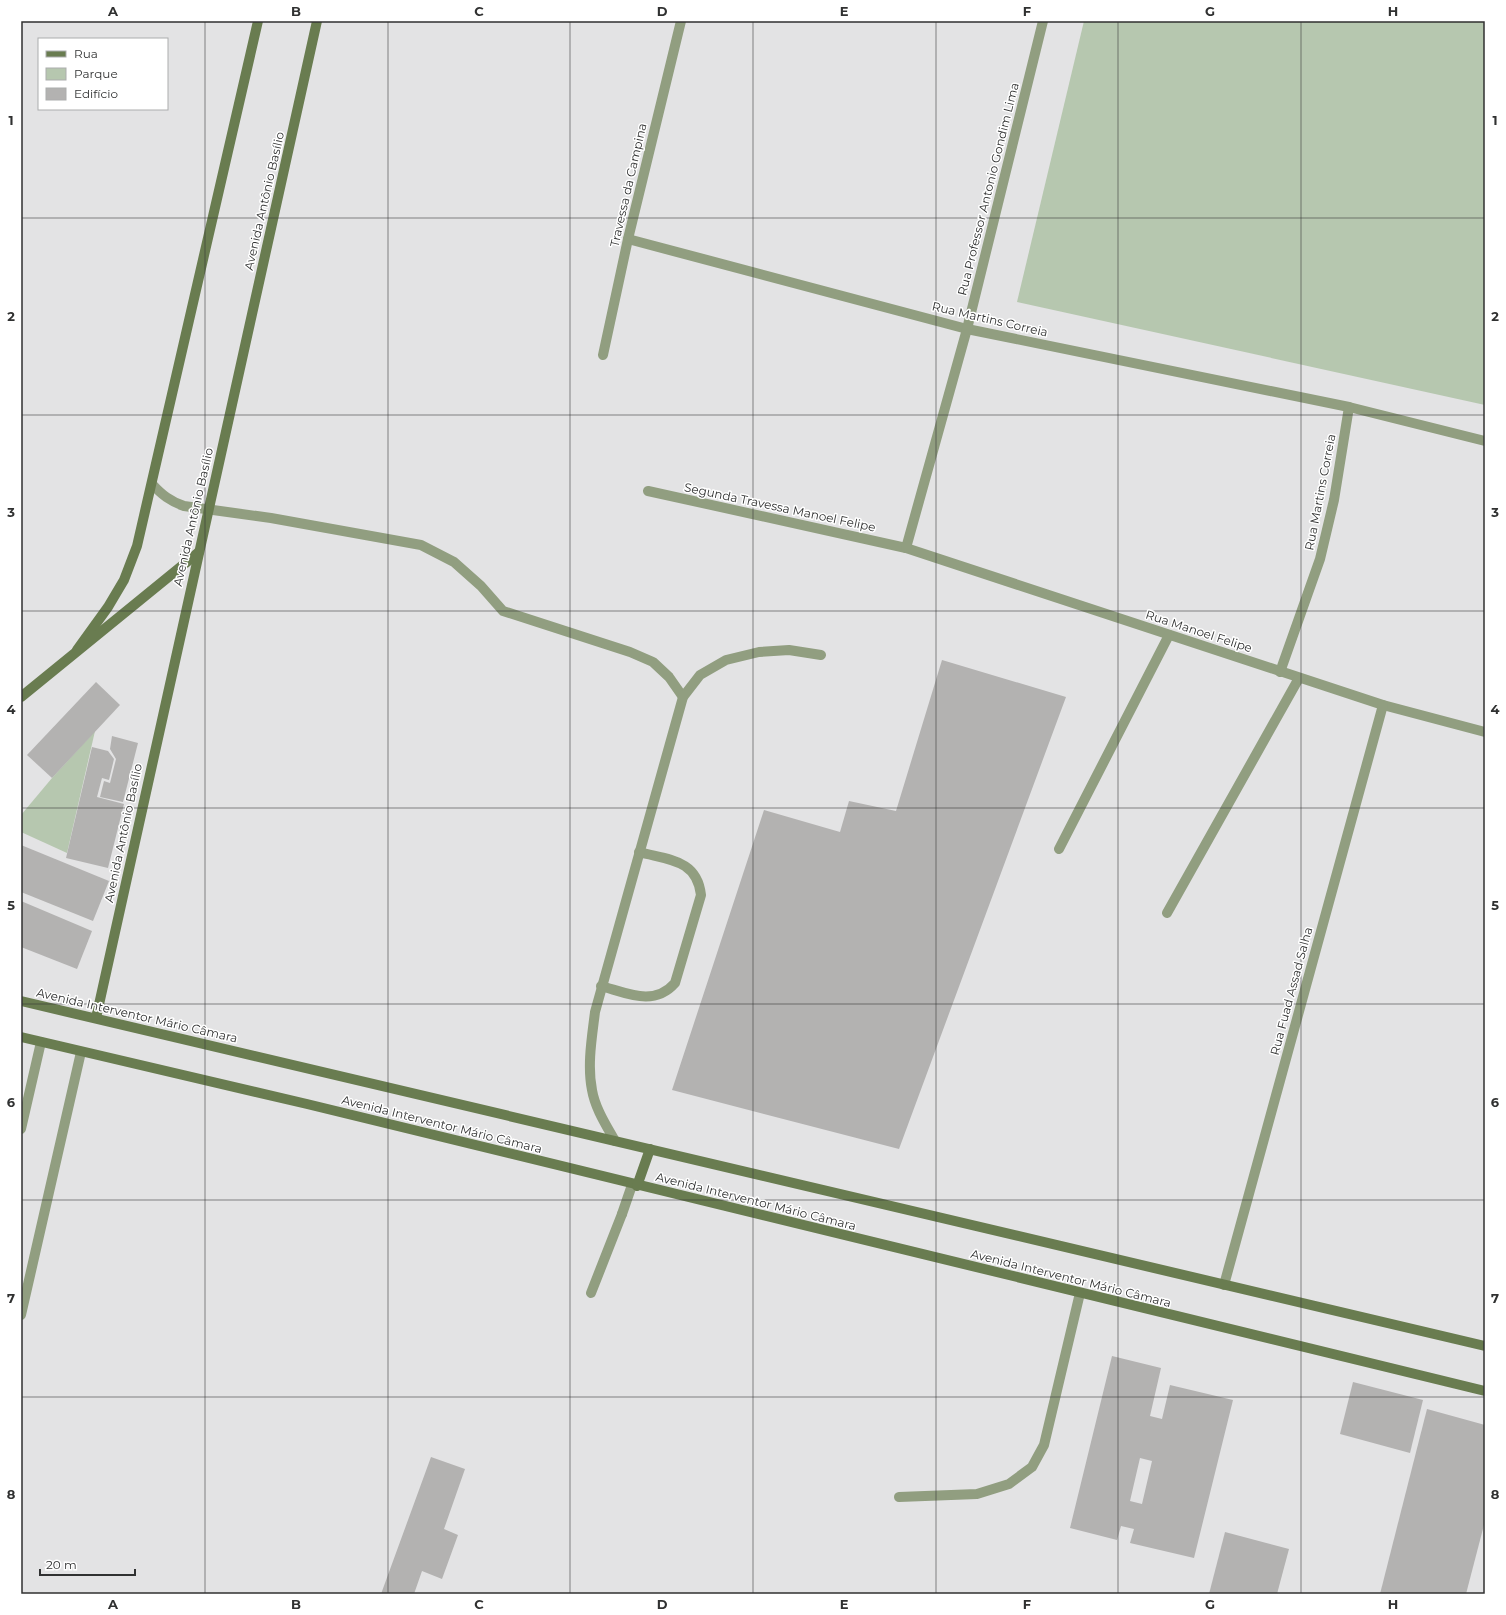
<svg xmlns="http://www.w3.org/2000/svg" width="1506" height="1615" viewBox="0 0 1506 1615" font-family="Montserrat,sans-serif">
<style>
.green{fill:#b6c7af}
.building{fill:#b3b2b1;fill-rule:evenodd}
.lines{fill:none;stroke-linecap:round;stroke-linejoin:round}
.service{stroke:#919e80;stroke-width:10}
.minor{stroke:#919e80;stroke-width:10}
.secondary{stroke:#697c50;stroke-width:10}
.grid{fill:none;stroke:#303131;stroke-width:1;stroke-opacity:0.55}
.labels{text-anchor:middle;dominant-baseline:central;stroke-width:3;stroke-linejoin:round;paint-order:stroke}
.street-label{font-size:12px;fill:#303131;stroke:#fff}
.neatline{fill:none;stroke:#303131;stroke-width:1.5}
.grid-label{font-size:13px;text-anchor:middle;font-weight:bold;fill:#303131}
</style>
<rect width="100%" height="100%" fill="#e3e3e4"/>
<g class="green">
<polygon points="1084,21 1485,21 1485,405 1017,302"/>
<polygon points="95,731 67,853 21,832 21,815 52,778"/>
</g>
<g class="building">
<polygon points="942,660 1066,697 899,1149 672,1090 764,810 840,832 849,801 896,811"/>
<polygon points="96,682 120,705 52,778 27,755"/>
<polygon points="112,736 138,743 123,802 100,797 104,781 110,783 116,759 110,749"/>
<polygon points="92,747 108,751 114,759 109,780 102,778 97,797 124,804 108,868 66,858"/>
<polygon points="21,845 109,881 93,921 21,892"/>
<polygon points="21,901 92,931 77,969 21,947"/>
<path d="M 1112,1356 L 1161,1368 L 1150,1416 L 1162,1419 L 1170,1385 L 1233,1400 L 1194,1558 L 1130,1543 L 1134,1529 L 1121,1526 L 1117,1540 L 1070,1528 ZM 1140,1458 L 1152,1461 L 1142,1504 L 1130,1501 Z"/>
<polygon points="1353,1382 1423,1400 1410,1453 1340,1434"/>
<polygon points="1427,1409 1485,1425 1485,1521 1466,1594 1380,1594"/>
<polygon points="431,1457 465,1469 444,1529 458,1535 442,1579 422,1571 414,1594 381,1594"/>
<polygon points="1225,1532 1289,1549 1277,1594 1209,1594"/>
</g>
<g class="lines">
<g class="service">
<path d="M 152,484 C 162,495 170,501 184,506 L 271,518 L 421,545 L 454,562 L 481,586 L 503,611 L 630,652 L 653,662 L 669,677 L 683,697"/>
<path d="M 601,986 C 627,993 654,1007 675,983 L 701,895 C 697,859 668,860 639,852"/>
<path d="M 615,1141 C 606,1125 595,1108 592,1090 C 587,1065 592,1037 595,1012 L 683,697 L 700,675 L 726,660 L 759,652 L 789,650 L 821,655"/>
<polyline points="591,1293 622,1214"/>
<polyline points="899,1497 977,1494 1009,1484 1032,1467 1044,1445 1080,1293"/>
</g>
<g class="minor">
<polyline points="628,239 967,329 1349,407 1485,441"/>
<polyline points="603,355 628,239 681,21"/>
<polyline points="648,491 906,548 1383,705 1485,732"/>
<polyline points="906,548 967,329 1043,21"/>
<polyline points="1280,672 1320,559 1334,500 1349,407"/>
<polyline points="1059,849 1169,635"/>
<polyline points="1167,913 1299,678"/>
<polyline points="21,1129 41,1042"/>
<polyline points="622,1214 632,1185"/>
<polyline points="1224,1285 1383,705"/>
<polyline points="21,1315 81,1052"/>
</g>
<g class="secondary">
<polyline points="77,650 108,607 124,580 137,546 258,21"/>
<polyline points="21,697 199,552"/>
<polyline points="21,1001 1485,1346"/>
<polyline points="96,1018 317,21"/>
<polyline points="21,1037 307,1104 1485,1391"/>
<polyline points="637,1186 650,1149"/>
</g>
</g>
<path class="grid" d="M 205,21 L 205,1594M 388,21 L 388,1594M 570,21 L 570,1594M 753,21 L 753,1594M 936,21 L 936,1594M 1118,21 L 1118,1594M 1301,21 L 1301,1594M 21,218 L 1485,218M 21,415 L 1485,415M 21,611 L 1485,611M 21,808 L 1485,808M 21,1004 L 1485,1004M 21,1200 L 1485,1200M 21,1397 L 1485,1397"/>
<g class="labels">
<g class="street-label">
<text transform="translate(628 185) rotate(-77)">Travessa da Campina</text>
<text transform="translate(988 189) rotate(-76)">Rua Professor Antonio Gondim Lima</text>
<text transform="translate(264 201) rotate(-77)">Avenida Antônio Basílio</text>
<text transform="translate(990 319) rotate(13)">Rua Martins Correia</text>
<text transform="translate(1320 492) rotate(-79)">Rua Martins Correia</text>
<text transform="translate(780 507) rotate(12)">Segunda Travessa Manoel Felipe</text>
<text transform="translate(193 517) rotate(-77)">Avenida Antônio Basílio</text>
<text transform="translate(1199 631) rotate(18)">Rua Manoel Felipe</text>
<text transform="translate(123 833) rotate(-78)">Avenida Antônio Basílio</text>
<text transform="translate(1291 991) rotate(-75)">Rua Fuad Assad Salha</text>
<text transform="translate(137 1015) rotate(13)">Avenida Interventor Mário Câmara</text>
<text transform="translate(442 1124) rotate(14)">Avenida Interventor Mário Câmara</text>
<text transform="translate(756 1201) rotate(14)">Avenida Interventor Mário Câmara</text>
<text transform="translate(1071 1278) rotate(14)">Avenida Interventor Mário Câmara</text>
</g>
</g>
<rect width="1506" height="1615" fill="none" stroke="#ffffff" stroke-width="44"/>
<rect x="38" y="38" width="130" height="72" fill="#ffffff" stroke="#acadad"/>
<rect x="46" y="51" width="20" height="6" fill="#697c50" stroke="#acadad"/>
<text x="74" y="58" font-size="12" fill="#303131">Rua</text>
<rect x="46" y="68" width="20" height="12" fill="#b6c7af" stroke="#acadad"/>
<text x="74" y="78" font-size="12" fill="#303131">Parque</text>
<rect x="46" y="88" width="20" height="12" fill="#b3b2b1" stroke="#acadad"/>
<text x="74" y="98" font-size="12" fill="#303131">Edifício</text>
<path d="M40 1569v6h95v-6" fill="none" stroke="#303131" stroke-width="2"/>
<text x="46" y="1569" font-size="12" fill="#303131" stroke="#ffffff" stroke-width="3" paint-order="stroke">20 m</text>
<rect x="22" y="22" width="1462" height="1571" class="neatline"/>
<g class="grid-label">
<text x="113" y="16">A</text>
<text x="296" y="16">B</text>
<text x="479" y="16">C</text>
<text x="662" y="16">D</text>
<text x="844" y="16">E</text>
<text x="1027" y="16">F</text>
<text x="1210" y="16">G</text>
<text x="1393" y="16">H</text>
<text x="11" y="125">1</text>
<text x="1495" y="125">1</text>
<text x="11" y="321">2</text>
<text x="1495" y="321">2</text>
<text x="11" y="517">3</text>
<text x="1495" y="517">3</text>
<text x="11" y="714">4</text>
<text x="1495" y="714">4</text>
<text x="11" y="910">5</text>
<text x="1495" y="910">5</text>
<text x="11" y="1107">6</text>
<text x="1495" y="1107">6</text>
<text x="11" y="1303">7</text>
<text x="1495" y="1303">7</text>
<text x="11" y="1499">8</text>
<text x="1495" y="1499">8</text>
<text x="113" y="1609">A</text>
<text x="296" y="1609">B</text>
<text x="479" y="1609">C</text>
<text x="662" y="1609">D</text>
<text x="844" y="1609">E</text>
<text x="1027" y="1609">F</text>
<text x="1210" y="1609">G</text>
<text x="1393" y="1609">H</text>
</g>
</svg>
